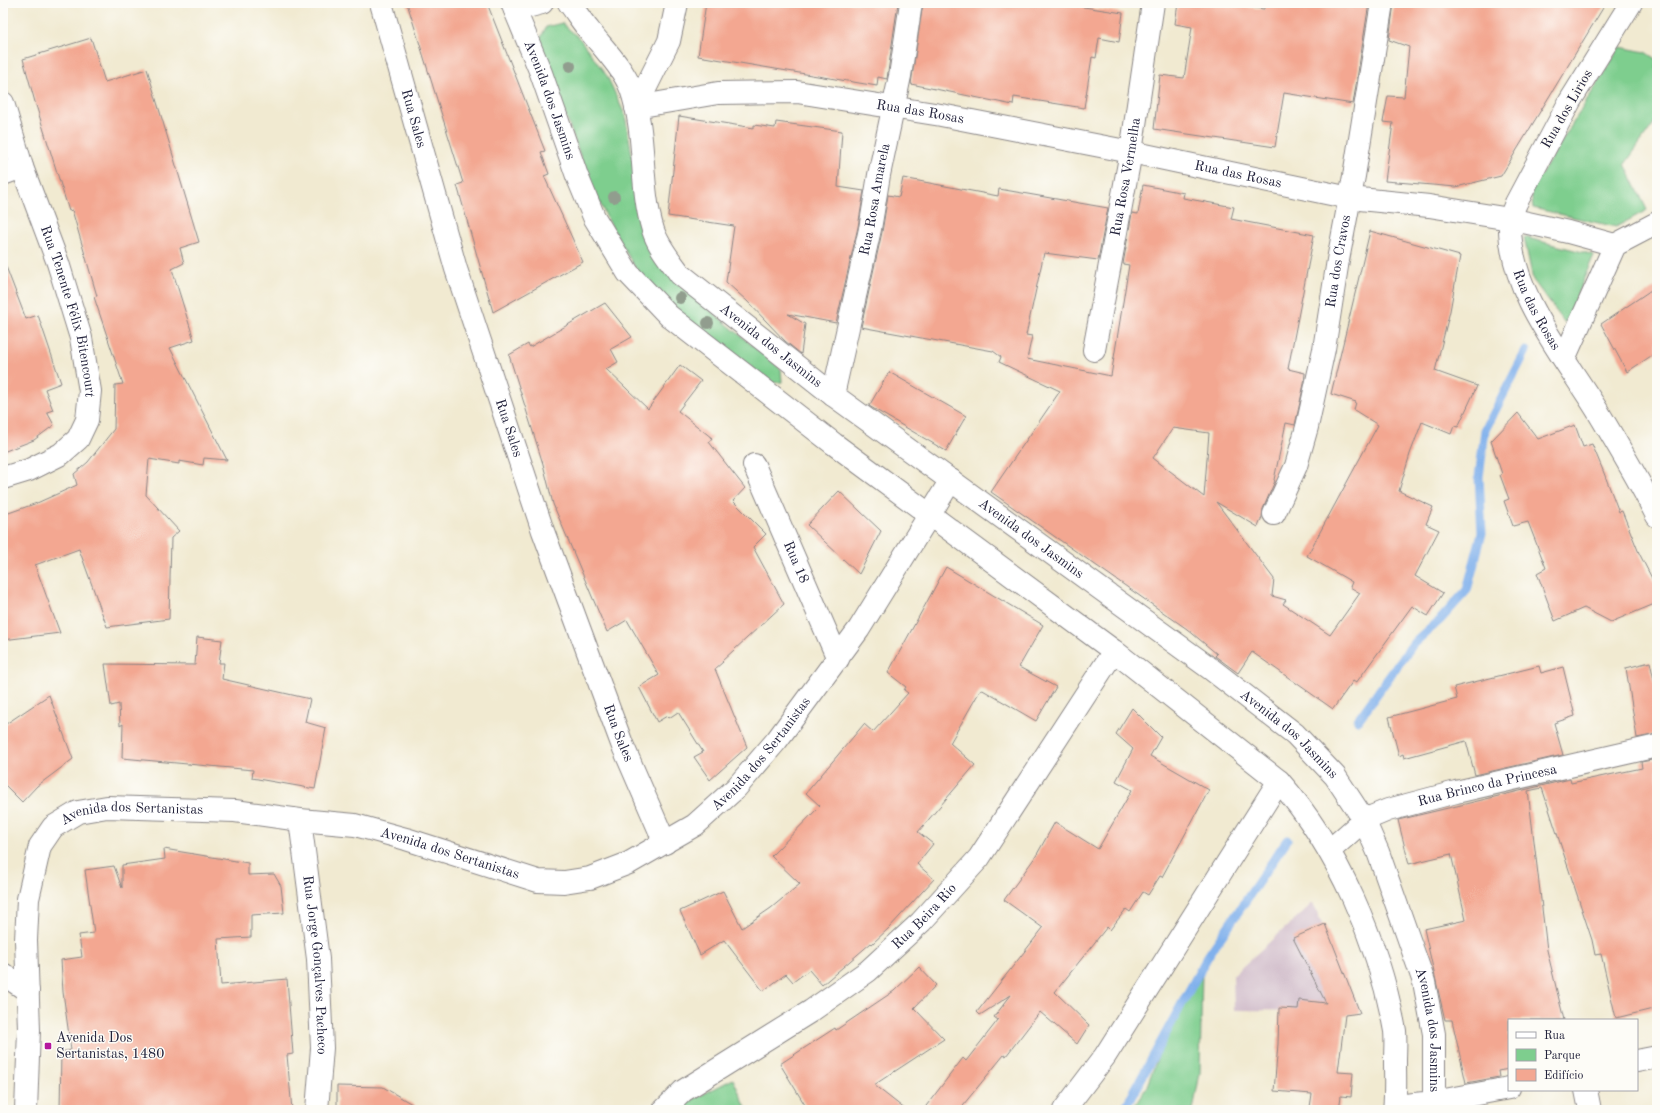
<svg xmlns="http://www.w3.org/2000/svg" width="1660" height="1113" viewBox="0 0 1660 1113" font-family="'Old Standard TT',serif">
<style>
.industrial{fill:#d1bdcb}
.green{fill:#7ece8e;stroke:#507864}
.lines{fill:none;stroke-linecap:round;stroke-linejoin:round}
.stream{stroke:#81b1ec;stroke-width:9}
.building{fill:#f3a791;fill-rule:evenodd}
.street-casing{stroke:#8a8686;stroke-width:24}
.secondary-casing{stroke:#8a8686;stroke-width:24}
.street{stroke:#fff;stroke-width:22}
.secondary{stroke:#fff;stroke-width:22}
.tree{fill:#919d8e}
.poi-dot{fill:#b5179e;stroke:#fdfcf7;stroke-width:1.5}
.labels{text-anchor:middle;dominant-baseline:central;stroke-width:3;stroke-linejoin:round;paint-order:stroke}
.street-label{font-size:14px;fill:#22223b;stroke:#fdfcf7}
.poi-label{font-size:14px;fill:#22223b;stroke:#fdfcf7;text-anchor:start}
</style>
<rect width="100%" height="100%" fill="#fdfcf7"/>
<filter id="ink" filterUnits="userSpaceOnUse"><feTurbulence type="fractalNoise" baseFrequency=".025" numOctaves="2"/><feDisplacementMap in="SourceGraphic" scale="8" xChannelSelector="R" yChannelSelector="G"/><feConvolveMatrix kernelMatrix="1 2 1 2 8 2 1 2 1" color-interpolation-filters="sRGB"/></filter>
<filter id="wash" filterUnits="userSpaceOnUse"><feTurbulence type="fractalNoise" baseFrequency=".012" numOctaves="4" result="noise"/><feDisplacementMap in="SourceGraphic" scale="16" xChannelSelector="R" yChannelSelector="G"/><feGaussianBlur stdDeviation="0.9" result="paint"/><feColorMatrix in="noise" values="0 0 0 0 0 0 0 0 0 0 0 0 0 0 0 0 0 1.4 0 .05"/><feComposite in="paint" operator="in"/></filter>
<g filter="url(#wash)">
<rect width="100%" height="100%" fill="#f1ead1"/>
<polygon class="industrial" points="1313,903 1360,1011 1234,1010 1233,975"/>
<g class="green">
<polygon points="562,23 580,39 607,76 625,115 632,155 676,282 781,369 782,382 773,383 676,312 638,273 607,218 587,175 539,41 546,27"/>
<polygon points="1620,47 1645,52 1657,60 1657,119 1625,164 1647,210 1616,227 1533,208 1531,191"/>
<polygon points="1524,237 1594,255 1565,323 1533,280"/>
<polygon points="1202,969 1200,1073 1193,1110 1132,1110 1146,1088 1169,1028"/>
<polygon points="733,1079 747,1110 674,1110 674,1109"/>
</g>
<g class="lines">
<g class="stream">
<polyline points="1358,720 1413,644 1440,620 1467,590 1482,533 1479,477 1485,430 1526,351"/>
<polyline points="1124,1110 1208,956 1287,840"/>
</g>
</g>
<g id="blocks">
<g class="building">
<polygon points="407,3 487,3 545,151 541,152 549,174 544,176 583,262 493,312 457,185 463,183"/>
<polygon points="706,3 898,3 887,79 878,77 877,86 698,56"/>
<polygon points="923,3 1058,3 1123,13 1119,42 1099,38 1096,58 1092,57 1084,108 1014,97 1013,105 911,84"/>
<polygon points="1178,3 1217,3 1264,9 1265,3 1369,3 1353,104 1284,93 1275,147 1154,129 1160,75 1184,78 1192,27 1175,24"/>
<polygon points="1394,3 1606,3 1501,176 1456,187 1385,181 1393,123 1383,122 1388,96 1404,97 1409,47 1389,40"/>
<polygon points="91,38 105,82 147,69 199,242 180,248 184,263 172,269 194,340 170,348 227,460 204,458 203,465 179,461 179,464 149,459 146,495 179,531 171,538 169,619 107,627 79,549 35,565 60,633 3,640 3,515 37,503 77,485 74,474 88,462 114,429 115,385 123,384 94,297 97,296 72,210 69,211 35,102 23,59"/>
<polygon points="679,116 754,128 754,125 775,128 776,122 842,131 838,187 864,191 858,227 836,323 788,314 805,324 801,354 785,341 747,301 726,282 734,226 668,216"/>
<path d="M 903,178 L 998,196 L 999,189 L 1108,208 L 1098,260 L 1044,253 L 1026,335 L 1032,336 L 1027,359 L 1111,376 L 1129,265 L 1123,264 L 1132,213 L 1138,214 L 1143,185 L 1184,193 L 1183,198 L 1234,207 L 1231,219 L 1314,235 L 1288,369 L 1305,373 L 1304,384 L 1295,425 L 1286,423 L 1274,480 L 1275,481 L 1263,509 L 1262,517 L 1258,527 L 1216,502 L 1274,579 L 1272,596 L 1286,600 L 1283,604 L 1330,635 L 1360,593 L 1350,587 L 1352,582 L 1307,556 L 1378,425 L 1354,410 L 1356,402 L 1331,394 L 1370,231 L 1460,256 L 1450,311 L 1435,371 L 1477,386 L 1458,427 L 1454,426 L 1451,434 L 1422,422 L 1410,454 L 1399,491 L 1433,507 L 1426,524 L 1439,530 L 1415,576 L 1443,593 L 1428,616 L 1412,606 L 1356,683 L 1353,681 L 1333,709 L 1252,652 L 1238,673 L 1215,656 L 1217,654 L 1187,629 L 991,492 L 1060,391 L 999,362 L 1001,357 L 993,351 L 861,327 L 882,232 L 888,195 L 899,197 ZM 1173,428 L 1209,433 L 1204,497 L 1153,458 Z"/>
<polygon points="3,264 5,264 26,319 38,315 61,383 45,389 53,410 47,412 54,425 34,440 3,452"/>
<polygon points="1657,286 1657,352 1627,372 1601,324"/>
<polygon points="605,303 632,337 611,349 618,362 606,369 648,409 680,365 701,381 678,411 712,438 709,442 745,488 733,501 766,534 753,547 784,604 722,661 723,662 715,669 747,747 710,780 694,757 703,752 678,712 669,718 667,716 657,722 639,687 659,675 627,620 607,632 553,504 543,464 509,355 528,344 530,347"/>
<polygon points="889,372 966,416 946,451 869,406"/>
<polygon points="1518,413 1538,439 1575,425 1583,447 1592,444 1602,468 1619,512 1622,511 1639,553 1657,588 1657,603 1611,622 1584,608 1555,621 1537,573 1546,568 1528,522 1513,526 1504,501 1509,499 1500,475 1502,474 1491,441"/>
<polygon points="839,491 881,531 859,574 807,525"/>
<polygon points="946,567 1043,625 1019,667 1056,687 1036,721 981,689 950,743 975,765 918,832 933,844 917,864 934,879 889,928 872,944 871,943 822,985 809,970 793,982 786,974 763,991 724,940 700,955 680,911 723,891 742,928 771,908 800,884 771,856 820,806 806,793 864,724 873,732 908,693 904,690 906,687 888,673"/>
<polygon points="197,637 222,640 219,663 224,663 222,679 310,699 305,722 326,728 315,789 252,778 253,770 122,758 123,724 120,726 119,704 111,706 105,664 195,665"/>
<polygon points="1650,662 1657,693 1657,734 1637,738 1626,668"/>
<polygon points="1539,666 1541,673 1563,667 1575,716 1554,723 1563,755 1475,775 1466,741 1404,758 1403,754 1399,756 1389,717 1457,699 1454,687"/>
<polygon points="49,695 73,759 37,786 22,802 3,783 3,726"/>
<polygon points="1132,708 1161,737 1150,756 1209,790 1162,877 1160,876 1148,895 1143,892 1130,912 1126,909 1110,930 1107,927 1055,992 1089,1025 1077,1044 1040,1012 1006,1056 1004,1055 959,1110 923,1110 963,1058 966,1061 998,1020 994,1017 1011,995 980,1015 977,1012 1043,928 1004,900 1036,856 1055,822 1098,849 1132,790 1116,781 1133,749 1116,734"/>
<polygon points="1657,759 1657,1008 1616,1018 1601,954 1595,955 1592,940 1542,788 1528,791 1547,950 1564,1020 1509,1020 1509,1069 1498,1071 1499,1077 1466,1083 1452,1020 1445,1020 1424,929 1466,920 1451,854 1409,864 1398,820 1570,779 1571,783 1642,768 1641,762"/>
<polygon points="164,849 248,863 248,875 274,874 281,886 284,913 251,915 251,937 218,939 221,985 287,979 293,1054 287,1055 292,1110 60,1110 61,1052 71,1050 63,992 61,960 82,957 79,935 94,933 85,870 114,866 122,888 122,865 165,859"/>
<polygon points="1325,924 1360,1013 1345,1015 1338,1072 1353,1073 1351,1097 1341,1096 1339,1110 1310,1107 1312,1094 1274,1091 1278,1044 1279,1008 1298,1009 1299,1000 1326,1003 1293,938"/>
<polygon points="919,967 936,985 914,1008 944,1039 874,1085 906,1110 808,1110 780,1064 835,1028 836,1030 894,991"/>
<polygon points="337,1086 383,1087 422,1110 337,1110"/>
</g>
</g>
</g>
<g filter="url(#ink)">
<use href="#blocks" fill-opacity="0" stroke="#8a8686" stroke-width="1"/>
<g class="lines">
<g class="street-casing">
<g id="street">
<path id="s1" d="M 381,3 L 456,269 L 543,531 L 622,744 L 665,843"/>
<path id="s2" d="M 1631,3 L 1570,101 L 1516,203 C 1514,208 1511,215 1510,220 C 1507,289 1563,355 1597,410 C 1618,445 1639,480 1657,516"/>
<path id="s3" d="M 3,103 L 22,167 L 58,263 L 81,338 L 90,391 L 87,420 L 78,439 L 61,454 L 29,470 L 3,478"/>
<path id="s4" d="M 636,107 L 718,93 L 797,92 L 941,115 L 1131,152 L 1350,198 L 1429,206 L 1510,219 L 1568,232 L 1615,245"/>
<polyline points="636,107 669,41 677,3"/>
<polyline points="3,174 22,167"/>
<path id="s5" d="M 1094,350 L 1131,152 L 1153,3"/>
<polyline points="1564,359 1615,245 1657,223"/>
<path id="s6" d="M 833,395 L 870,229 L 879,175 L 900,76 L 911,3"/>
<path id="s7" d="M 754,465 L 838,659"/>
<path id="s8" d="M 1274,514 L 1296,466 L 1307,427 L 1324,349 L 1338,260 L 1354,176 L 1382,3"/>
<path id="s9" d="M 300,820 L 318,959 L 322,1048 L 317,1110"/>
<path id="s10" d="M 1329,851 L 1364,820 L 1388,810 L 1456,792 L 1657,746"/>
<polyline points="3,974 28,991"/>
<polyline points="1637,1061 1657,1057"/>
<polyline points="1586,1090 1590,1110"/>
<path id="s11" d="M 664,1110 L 683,1091 L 811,1011 L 868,971 L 921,922 L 979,858 L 1114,651"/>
<polyline points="1064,1110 1105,1056 1279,781"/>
<polyline points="1435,1110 1434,1102 1509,1088"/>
</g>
</g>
<g class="secondary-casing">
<g id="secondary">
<path id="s12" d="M 512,3 L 541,73 L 577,176 L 594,217 L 628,273 L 669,316 L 834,444 L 1114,651 L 1279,781 C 1338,848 1379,943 1395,1031 C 1396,1041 1395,1052 1395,1061 C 1395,1077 1396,1094 1394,1110"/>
<path id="s13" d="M 569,3 C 576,12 582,22 589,30 C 603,48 623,68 631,89 C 647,135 639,185 653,230 C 658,246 670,260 680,274 L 833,395 L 1211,669 L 1295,734 L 1335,776 L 1364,820 L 1378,852 L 1424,982 L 1434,1034 L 1434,1102 L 1395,1106"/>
<polyline points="515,10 542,3"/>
<path id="s14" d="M 26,1110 L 29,1030 L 26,940 L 28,899 L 40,846 L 53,827 L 78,812 L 107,807 L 235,811 L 300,820 L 355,825 L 406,839 L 538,881 L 564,882 L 590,878 L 629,863 L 695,825 L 736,788 L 777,740 L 859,629 L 951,480"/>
</g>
</g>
<use href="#street" class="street"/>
<use href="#secondary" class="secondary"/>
</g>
<g class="tree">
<circle cx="570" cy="66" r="6"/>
<circle cx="614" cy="197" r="6"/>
<circle cx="680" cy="298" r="6"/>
<circle cx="708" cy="323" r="6"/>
</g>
</g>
<rect class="poi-dot" x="44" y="1042" width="8" height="8" rx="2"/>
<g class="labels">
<g class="street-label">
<text stroke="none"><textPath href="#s12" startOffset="104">Avenida dos Jasmins</textPath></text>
<text transform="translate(1567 109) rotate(-60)">Rua dos Lirios</text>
<text stroke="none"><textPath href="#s4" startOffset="287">Rua das Rosas</textPath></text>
<text stroke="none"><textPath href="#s1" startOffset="120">Rua Sales</textPath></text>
<text stroke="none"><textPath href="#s4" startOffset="611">Rua das Rosas</textPath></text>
<text stroke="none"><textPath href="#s5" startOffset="176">Rua Rosa Vermelha</textPath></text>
<text stroke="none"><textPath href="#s6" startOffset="200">Rua Rosa Amarela</textPath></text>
<text stroke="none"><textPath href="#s8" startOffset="262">Rua dos Cravos</textPath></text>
<text stroke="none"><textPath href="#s2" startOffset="344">Rua das Rosas</textPath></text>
<text stroke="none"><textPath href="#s3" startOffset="219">Rua Tenente Félix Bitencourt</textPath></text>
<text stroke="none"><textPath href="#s13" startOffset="417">Avenida dos Jasmins</textPath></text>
<text stroke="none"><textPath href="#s1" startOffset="444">Rua Sales</textPath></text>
<text stroke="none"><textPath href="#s13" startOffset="741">Avenida dos Jasmins</textPath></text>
<text stroke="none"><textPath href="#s7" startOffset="106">Rua 18</textPath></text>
<text stroke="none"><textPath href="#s1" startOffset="768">Rua Sales</textPath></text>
<text stroke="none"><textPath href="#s13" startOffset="1065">Avenida dos Jasmins</textPath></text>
<text stroke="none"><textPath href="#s14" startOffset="1055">Avenida dos Sertanistas</textPath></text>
<text stroke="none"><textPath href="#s10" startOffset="175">Rua Brinco da Princesa</textPath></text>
<text stroke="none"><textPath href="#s14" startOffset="371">Avenida dos Sertanistas</textPath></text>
<text stroke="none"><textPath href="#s14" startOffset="695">Avenida dos Sertanistas</textPath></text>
<text stroke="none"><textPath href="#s11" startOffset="326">Rua Beira Rio</textPath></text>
<text stroke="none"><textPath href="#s9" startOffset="146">Rua Jorge Gonçalves Pacheco</textPath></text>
<text stroke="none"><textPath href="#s13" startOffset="1401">Avenida dos Jasmins</textPath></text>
</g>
<g class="poi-label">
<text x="56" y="1038">Avenida Dos<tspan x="56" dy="16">Sertanistas, 1480</tspan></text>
</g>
</g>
<rect width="1660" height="1113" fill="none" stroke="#fdfcf7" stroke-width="16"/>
<rect x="1508" y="1019" width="130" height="72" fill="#fdfcf7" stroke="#a5a5ac"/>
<rect x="1516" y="1032" width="20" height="6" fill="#ffffff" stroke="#a5a5ac"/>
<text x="1544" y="1039" font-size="12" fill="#22223b">Rua</text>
<rect x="1516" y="1049" width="20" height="12" fill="#7ece8e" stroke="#a5a5ac"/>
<text x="1544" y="1059" font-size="12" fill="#22223b">Parque</text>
<rect x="1516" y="1069" width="20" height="12" fill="#f3a791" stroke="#a5a5ac"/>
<text x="1544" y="1079" font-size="12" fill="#22223b">Edifício</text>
</svg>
